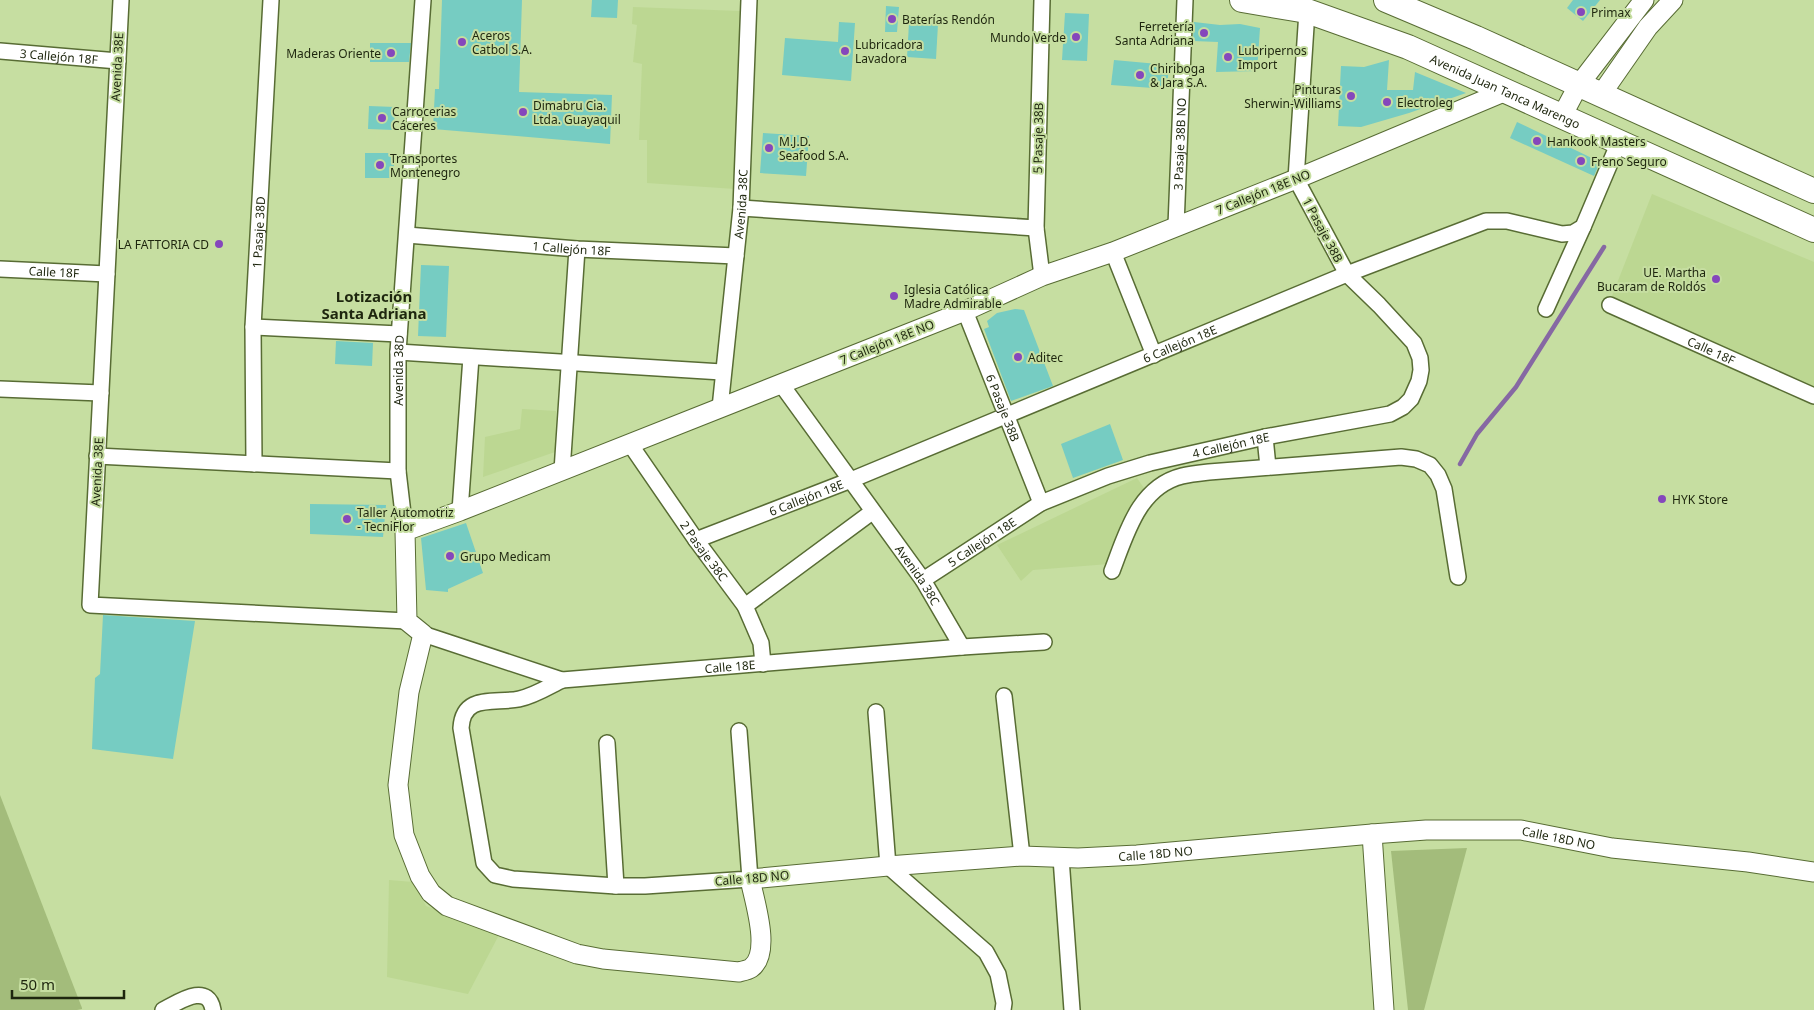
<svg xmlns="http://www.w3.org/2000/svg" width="1814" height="1010" viewBox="0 0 1814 1010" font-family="'Noto Sans',sans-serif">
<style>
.built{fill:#bcd792}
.green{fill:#a3bc7b}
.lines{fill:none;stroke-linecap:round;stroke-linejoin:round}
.stream{stroke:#8668a3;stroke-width:4.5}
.building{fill:#76ccc2}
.minor-casing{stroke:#586c34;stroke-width:18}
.tertiary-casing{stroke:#586c34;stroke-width:21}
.primary-casing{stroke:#586c34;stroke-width:26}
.minor{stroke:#fff;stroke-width:15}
.tertiary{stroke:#fff;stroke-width:19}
.primary{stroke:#fff;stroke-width:24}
.poi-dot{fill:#8547bc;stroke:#c6dea1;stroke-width:2}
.labels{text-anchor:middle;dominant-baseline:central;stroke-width:4;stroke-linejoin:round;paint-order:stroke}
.poi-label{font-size:12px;fill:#1e260e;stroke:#c6dea1;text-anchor:start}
.street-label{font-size:12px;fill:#1e260e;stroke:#c6dea1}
.quarter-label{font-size:15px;font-weight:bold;fill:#1e260e;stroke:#c6dea1}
</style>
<rect width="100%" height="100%" fill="#c6dea1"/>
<g class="built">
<polygon points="633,7 740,11 735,189 647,183 647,140 639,140 642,64 633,62 637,25 632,24"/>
<polygon points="1652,194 1814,262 1814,388 1612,296"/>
<polygon points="522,409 556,411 555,452 483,477 485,437 520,429"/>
<polygon points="1137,478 1146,491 1109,564 1033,570 1021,581 997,545"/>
<polygon points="389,880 413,882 426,906 500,933 468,994 387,977"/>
</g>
<g class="green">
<polygon points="0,795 82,1008 82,1009 77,1010 0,1010"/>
<polygon points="1467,848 1424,1010 1408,1010 1391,851"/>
</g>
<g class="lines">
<polyline class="stream" points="1460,464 1477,434 1516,387 1604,247"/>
</g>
<g class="building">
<polygon points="442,0 522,0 519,92 612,95 610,144 433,129 435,89 439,89"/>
<polygon points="592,0 618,0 617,18 591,17"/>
<polygon points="1573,0 1600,0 1583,21 1567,8"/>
<polygon points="886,6 899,7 897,32 885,32"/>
<polygon points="1065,13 1089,14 1087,61 1062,60"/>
<polygon points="839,22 855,23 851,81 782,75 785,38 838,42"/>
<polygon points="1194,22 1220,25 1240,24 1260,28 1257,71 1216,72 1218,42 1193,41"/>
<polygon points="909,23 938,24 936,59 907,57"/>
<polygon points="370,43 411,43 409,62 370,62"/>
<polygon points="1114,60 1169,65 1167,89 1111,85"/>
<polygon points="1389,60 1387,90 1413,90 1415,72 1466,93 1409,113 1361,127 1338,126 1341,66 1364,67"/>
<polygon points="369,106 395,107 394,130 368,129"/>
<polygon points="1517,122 1600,162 1594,176 1510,138"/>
<polygon points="763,133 809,136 806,176 760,173"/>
<rect x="365" y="153" width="29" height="25"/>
<polygon points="421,265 449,266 446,337 418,336"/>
<polygon points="1015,309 1024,310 1053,386 1011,401 984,329 989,327 987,321 997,313"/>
<polygon points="336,341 373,343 372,366 335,364"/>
<polygon points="1110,424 1123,460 1073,478 1061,444"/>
<polygon points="310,504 386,505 383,537 310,534"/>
<polygon points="466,523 483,573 448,589 448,592 426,590 421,538"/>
<polygon points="103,615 195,621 173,759 92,749 95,678 100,674"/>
</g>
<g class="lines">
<g class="minor-casing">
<g id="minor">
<polyline points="121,0 90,605 407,621"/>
<polyline points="1042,0 1036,228 1042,276"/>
<path id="s1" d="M 0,51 L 118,61"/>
<polyline points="741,208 1036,228"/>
<path id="s2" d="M 1176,226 L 1185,0"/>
<path id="s3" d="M 407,235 L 577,249 L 736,256"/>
<polyline points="1113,252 1154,355"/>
<path id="s4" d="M 0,269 L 107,274"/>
<path id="s5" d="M 1610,305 L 1814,396"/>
<polyline points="1546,309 1583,227"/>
<path id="s6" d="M 965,311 L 1041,503"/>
<polyline points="253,327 399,334"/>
<polyline points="398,352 722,372"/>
<path id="s7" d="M 781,384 L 923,580 L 962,647"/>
<polyline points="0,389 101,393"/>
<path id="s8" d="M 720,408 L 741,208 L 749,0"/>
<polyline points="1265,437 1268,467"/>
<path id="s9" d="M 630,444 L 696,540 L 745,606 L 761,643 L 763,664"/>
<polyline points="97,456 398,471"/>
<path id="s10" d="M 254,464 L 253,327 L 271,0"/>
<polyline points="562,471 577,249"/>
<polyline points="460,511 471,357"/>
<path id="s11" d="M 405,531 L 398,471 L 398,352 L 423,0"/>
<path id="s12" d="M 696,540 L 851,480 L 1347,274 L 1486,221 L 1507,221 L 1562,234 L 1573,233 L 1583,227 L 1619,142"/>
<path d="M 1112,571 C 1126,535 1138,487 1182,476 C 1190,474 1200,473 1209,472 L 1401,457 L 1416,459 L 1430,465 L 1438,475 L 1444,489 L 1458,577"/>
<path id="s13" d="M 923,580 L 1041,503 L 1108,476 L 1150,463 L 1265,437 L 1390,414 L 1403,407 L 1411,399 L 1419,381 L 1421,370 L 1420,358 L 1414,343 L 1379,305 L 1347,274 L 1296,179 L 1307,11"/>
<polyline points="745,606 872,512"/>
<path id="s14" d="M 423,634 L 562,680 L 962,647 L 1044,642"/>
<path d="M 562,680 C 548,687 534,696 519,699 C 495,704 463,693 461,728 L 484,863 L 495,875 L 513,879 L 616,886 L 645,886 L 750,879 L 739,731"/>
<polyline points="1004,696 1022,856"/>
<polyline points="876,712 888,866 986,952 998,974 1004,1003 1003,1010"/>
<polyline points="607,743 616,886"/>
<polyline points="1061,858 1072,1010"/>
<path d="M 163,1010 C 177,1003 208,981 213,1010"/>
</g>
</g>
<g class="tertiary-casing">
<g id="tertiary">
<path id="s15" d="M 1506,91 L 1296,179 L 1113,252 L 1042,276 L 965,311 L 460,511 L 405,531 L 407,621 L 423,634 L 409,692 L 398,785 L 404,835 L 420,876 L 431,893 L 447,906 L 577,954 L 603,959 L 739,972 C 743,971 748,970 751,968 C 772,953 754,900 750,879 L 888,866 L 1022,856 L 1078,858 L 1137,855 L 1372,834 L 1426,830 L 1521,830 L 1612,848 L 1748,862 L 1814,872"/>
<polyline points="1600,96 1648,27 1673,0"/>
<polyline points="1562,116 1578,86 1644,0"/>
<polyline points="1372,834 1384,1010"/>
</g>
</g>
<g class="primary-casing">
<g id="primary">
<path id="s16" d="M 1242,0 L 1307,11 L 1408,47 L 1814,230"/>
<polyline points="1386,0 1476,38 1814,191"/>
</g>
</g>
<use href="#minor" class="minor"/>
<use href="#tertiary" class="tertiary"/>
<use href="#primary" class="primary"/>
</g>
<g class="poi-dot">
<circle cx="1581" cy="12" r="5"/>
<circle cx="892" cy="19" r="5"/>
<circle cx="1204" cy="33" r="5"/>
<circle cx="1076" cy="37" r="5"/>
<circle cx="462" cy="42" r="5"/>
<circle cx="845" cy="51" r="5"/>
<circle cx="391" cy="53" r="5"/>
<circle cx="1228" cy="57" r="5"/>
<circle cx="1140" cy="75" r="5"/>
<circle cx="1351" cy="96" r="5"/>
<circle cx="1387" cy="102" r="5"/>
<circle cx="523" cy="112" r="5"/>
<circle cx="382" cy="118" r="5"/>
<circle cx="1537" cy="141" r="5"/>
<circle cx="769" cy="148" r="5"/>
<circle cx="1581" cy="161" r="5"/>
<circle cx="380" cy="165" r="5"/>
<circle cx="219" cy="244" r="5"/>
<circle cx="1716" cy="279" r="5"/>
<circle cx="894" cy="296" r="5"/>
<circle cx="1018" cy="357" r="5"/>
<circle cx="1662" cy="499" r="5"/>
<circle cx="347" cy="519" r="5"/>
<circle cx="450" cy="556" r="5"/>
</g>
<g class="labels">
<g class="poi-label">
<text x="1591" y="12">Primax</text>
<text x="902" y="19">Baterías Rendón</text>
<text x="1194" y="26" text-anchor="end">Ferretería<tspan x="1194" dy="14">Santa Adriana</tspan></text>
<text x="472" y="35">Aceros<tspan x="472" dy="14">Catbol S.A.</tspan></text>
<text x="1066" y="37" text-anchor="end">Mundo Verde</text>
<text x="855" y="44">Lubricadora<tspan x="855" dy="14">Lavadora</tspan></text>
<text x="1238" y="50">Lubripernos<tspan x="1238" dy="14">Import</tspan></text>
<text x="381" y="53" text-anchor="end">Maderas Oriente</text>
<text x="1150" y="68">Chiriboga<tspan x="1150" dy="14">&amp; Jara S.A.</tspan></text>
<text x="1341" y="89" text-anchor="end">Pinturas<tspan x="1341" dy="14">Sherwin-Williams</tspan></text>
<text x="1397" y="102">Electroleg</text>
<text x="533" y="105">Dimabru Cia.<tspan x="533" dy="14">Ltda. Guayaquil</tspan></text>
<text x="392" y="111">Carrocerias<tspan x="392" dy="14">Cáceres</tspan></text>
<text x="779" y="141">M.J.D.<tspan x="779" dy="14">Seafood S.A.</tspan></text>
<text x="1547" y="141">Hankook Masters</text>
<text x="390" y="158">Transportes<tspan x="390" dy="14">Montenegro</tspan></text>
<text x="1591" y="161">Freno Seguro</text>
<text x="209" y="244" text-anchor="end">LA FATTORIA CD</text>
<text x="1706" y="272" text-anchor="end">UE. Martha<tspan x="1706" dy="14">Bucaram de Roldós</tspan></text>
<text x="904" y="289">Iglesia Católica<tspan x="904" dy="14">Madre Admirable</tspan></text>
<text x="1028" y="357">Aditec</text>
<text x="1672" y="499">HYK Store</text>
<text x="357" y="512">Taller Automotriz<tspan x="357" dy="14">- TecniFlor</tspan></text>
<text x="460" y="556">Grupo Medicam</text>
</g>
<g class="street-label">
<text stroke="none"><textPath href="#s1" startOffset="59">3 Callejón 18F</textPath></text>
<text transform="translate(117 67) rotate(-87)">Avenida 38E</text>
<text stroke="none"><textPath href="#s16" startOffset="280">Avenida Juan Tanca Marengo</textPath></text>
<text transform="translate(1038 138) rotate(-89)">5 Pasaje 38B</text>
<text stroke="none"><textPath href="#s2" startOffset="82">3 Pasaje 38B NO</textPath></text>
<text transform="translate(1263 192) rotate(-22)">7 Callejón 18E NO</text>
<text stroke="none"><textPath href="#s8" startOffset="205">Avenida 38C</textPath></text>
<text transform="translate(1323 230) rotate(62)">1 Pasaje 38B</text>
<text stroke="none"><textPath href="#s10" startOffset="232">1 Pasaje 38D</textPath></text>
<text stroke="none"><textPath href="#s3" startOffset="165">1 Callejón 18F</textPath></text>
<text stroke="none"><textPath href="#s4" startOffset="54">Calle 18F</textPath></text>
<text transform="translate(887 342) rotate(-22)">7 Callejón 18E NO</text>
<text stroke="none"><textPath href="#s12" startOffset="522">6 Callejón 18E</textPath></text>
<text stroke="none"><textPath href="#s5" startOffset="111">Calle 18F</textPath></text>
<text stroke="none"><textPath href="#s11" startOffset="161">Avenida 38D</textPath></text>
<text stroke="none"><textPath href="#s6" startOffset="104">6 Pasaje 38B</textPath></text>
<text stroke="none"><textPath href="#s13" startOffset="340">4 Callejón 18E</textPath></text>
<text transform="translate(97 472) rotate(-87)">Avenida 38E</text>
<text stroke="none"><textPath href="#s12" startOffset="118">6 Callejón 18E</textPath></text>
<text stroke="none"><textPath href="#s13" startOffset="70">5 Callejón 18E</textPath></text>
<text stroke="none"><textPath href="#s9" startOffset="130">2 Pasaje 38C</textPath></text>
<text stroke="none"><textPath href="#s7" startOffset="235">Avenida 38C</textPath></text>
<text stroke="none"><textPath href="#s14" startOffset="315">Calle 18E</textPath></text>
<text stroke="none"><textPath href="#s15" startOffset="2804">Calle 18D NO</textPath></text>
<text stroke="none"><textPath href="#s15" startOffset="2399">Calle 18D NO</textPath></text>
<text transform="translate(752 878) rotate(-5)">Calle 18D NO</text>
</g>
<g class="quarter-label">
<text x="374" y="296">Lotización<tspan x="374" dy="17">Santa Adriana</tspan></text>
</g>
</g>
<path d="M12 990v8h112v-8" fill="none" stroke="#1e260e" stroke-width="2.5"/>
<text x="20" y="990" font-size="15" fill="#1e260e" stroke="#c6dea1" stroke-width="4" paint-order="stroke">50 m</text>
</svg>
